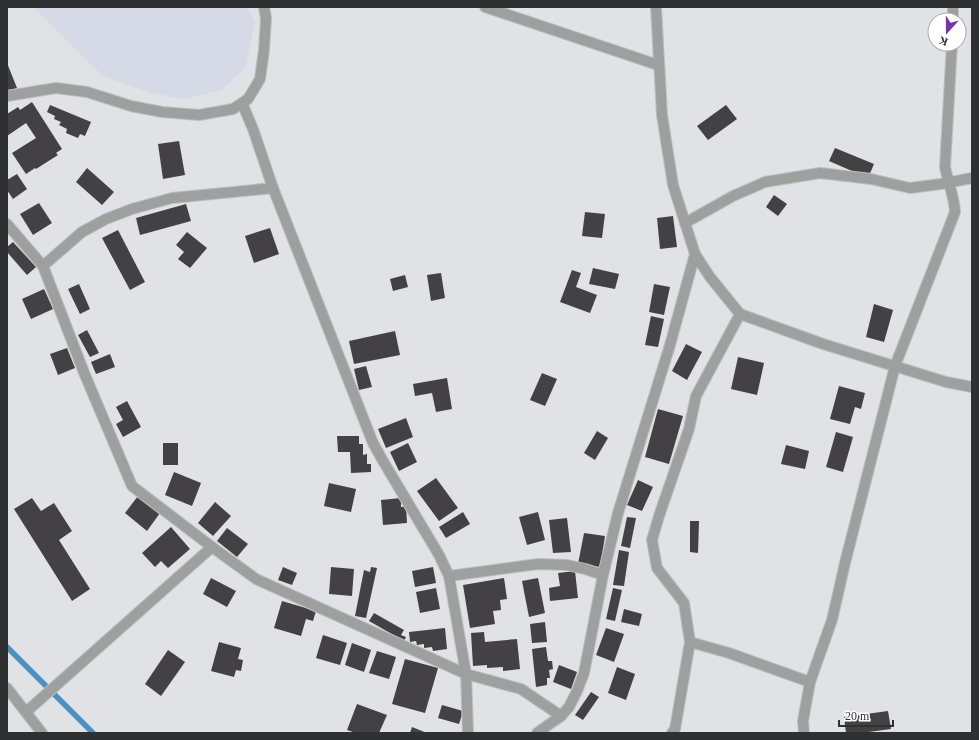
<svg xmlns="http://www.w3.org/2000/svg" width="979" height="740" viewBox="0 0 979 740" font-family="'Times New Roman',serif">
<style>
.built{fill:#d6dae6}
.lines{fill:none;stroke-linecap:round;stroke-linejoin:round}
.stream{stroke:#4d90bd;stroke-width:5.5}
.building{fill:#434144}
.minor-casing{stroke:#bdbec2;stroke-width:12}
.minor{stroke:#9ea09f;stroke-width:10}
</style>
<rect width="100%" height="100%" fill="#e0e2e6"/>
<polygon class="built" points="33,7 247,7 255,22 246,67 222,90 184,99 151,93 103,76"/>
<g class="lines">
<polyline class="stream" points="7,647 93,733"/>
</g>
<g class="building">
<polygon points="7,63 17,88 7,92"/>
<polygon points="32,102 62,149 56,153 58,155 36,169 35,168 26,174 12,153 36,138 26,123 7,136 7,114 18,107 20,110"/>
<polygon points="50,105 91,122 85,136 80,134 78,138 66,133 67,129 59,125 61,122 54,119 55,116 47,112"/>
<polygon points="726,105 737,119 708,140 697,126"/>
<polygon points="179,141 185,175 163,179 158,144"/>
<polygon points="835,148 874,164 868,178 829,161"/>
<polygon points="87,168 114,192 102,205 76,182"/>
<polygon points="17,174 27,189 13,199 7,190 7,180"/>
<polygon points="774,195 787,204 778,216 766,207"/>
<polygon points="39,203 52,223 33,235 20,214"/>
<polygon points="186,204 191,221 140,235 136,218"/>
<polygon points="585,212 605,214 602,238 582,236"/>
<polygon points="673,216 677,247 660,249 657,218"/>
<polygon points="270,228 279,254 254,263 245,236"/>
<polygon points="118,230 145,282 130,290 102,238"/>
<polygon points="187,232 207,248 190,268 178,259 184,252 176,245"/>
<polygon points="13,242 36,267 27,275 7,252 7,247"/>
<polygon points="593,268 619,274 615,289 589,284"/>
<polygon points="572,270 581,273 576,287 597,295 590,313 560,302"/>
<polygon points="441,273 445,298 431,301 427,275"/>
<polygon points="405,275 408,287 393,291 390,279"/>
<polygon points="79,284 90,309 80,314 68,289"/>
<polygon points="654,284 670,287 664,315 649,312"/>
<polygon points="44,289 53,309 31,319 22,299"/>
<polygon points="874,304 893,310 884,342 866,337"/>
<polygon points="651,316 664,319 658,347 645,345"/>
<polygon points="87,330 99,353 90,357 78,335"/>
<polygon points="395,331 400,355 354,364 349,341"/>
<polygon points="686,344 702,352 687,380 672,371"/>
<polygon points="67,348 75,368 58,375 50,354"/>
<polygon points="110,354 115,367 96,374 91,362"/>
<polygon points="738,357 764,363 757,395 731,389"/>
<polygon points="366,366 372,387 359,390 354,369"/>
<polygon points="542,373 557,379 545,406 530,400"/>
<polygon points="447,378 452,409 436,412 432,393 415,396 413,384"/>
<polygon points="839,386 865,393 861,409 855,407 850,424 830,419"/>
<polygon points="127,401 141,427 123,437 116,424 123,420 116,407"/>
<polygon points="658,409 683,416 669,464 645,457"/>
<polygon points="406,418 413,437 386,448 378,429"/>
<polygon points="597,431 608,438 595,460 584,453"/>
<polygon points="836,432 853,437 843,472 826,467"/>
<polygon points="337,436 359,436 359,444 363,444 363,455 367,454 367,464 371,464 371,472 351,473 350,452 338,452"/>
<rect x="163" y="443" width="15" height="22"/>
<polygon points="408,443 417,462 399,471 390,452"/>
<polygon points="786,445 809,451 805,469 781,464"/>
<polygon points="174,472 201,483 192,506 165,495"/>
<polygon points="436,478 458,508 439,521 417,491"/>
<polygon points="638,480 653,487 642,511 627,505"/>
<polygon points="329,483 356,489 351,512 324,506"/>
<polygon points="138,496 160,513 147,531 125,513"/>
<polygon points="32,498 41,511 54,503 72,531 59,540 90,589 72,601 14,509"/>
<polygon points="401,498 401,507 406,506 407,523 383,525 381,500"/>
<polygon points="215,502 231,516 213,536 198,523"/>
<polygon points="463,512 470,524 446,538 439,527"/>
<polygon points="538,512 545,540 527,545 519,517"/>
<polygon points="627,517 636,518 630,548 621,546"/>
<polygon points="567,518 571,552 553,553 549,520"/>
<polygon points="690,521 699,521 698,553 690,552"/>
<polygon points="171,527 190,549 168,568 161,561 155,567 142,553"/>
<polygon points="227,528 248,544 237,557 217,541"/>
<polygon points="584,533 605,536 600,567 578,564"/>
<polygon points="619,550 629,552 624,586 613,585"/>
<polygon points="283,567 297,573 292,585 278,580"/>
<polygon points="331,567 354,569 352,596 329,594"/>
<polygon points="371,567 377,568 366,618 355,616 364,570 370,572"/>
<polygon points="433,567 436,583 415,587 412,571"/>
<polygon points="575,571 578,598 550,601 549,588 560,586 558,573"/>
<polygon points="211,578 236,591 227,607 203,594"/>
<polygon points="504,578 507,599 500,600 501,610 493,611 495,624 470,628 463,585"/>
<polygon points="538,578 545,613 529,617 522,581"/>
<polygon points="436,588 440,609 420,613 416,592"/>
<polygon points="613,588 622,590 615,621 606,619"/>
<polygon points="282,601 316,611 313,621 306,619 301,636 274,628"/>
<polygon points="624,609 642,614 639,626 621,622"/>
<polygon points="374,613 404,630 401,635 406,637 404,641 369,621"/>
<polygon points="545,622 547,642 532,643 530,624"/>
<polygon points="445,628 447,649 433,651 432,647 424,648 424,644 417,645 416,641 410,642 409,632"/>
<polygon points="606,628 624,634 614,662 596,655"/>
<polygon points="484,632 485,642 517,639 520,669 503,671 503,667 487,668 487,665 473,666 471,633"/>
<polygon points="323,635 347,643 340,665 316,658"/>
<polygon points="219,642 241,648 238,659 243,660 241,671 236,670 234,677 211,671"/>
<polygon points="352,643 371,650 364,672 345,665"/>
<polygon points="546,647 548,661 552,661 553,669 549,670 550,678 547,678 547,685 536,687 532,649"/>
<polygon points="168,650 185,662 161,696 145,684"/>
<polygon points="377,651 396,657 389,679 369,673"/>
<polygon points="405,659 438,668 425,713 392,704"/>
<polygon points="559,665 577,672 571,689 553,682"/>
<polygon points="617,667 635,674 626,700 608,693"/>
<polygon points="591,692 599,697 583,720 575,715"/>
<polygon points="357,704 387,715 379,733 356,733 347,730"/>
<polygon points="442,705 463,711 459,724 438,718"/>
<polygon points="888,711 891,729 861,733 846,733 844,717"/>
<polygon points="412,727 427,733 410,733"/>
</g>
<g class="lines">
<g class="minor-casing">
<g id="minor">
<polyline points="485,7 658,65"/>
<polyline points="656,7 662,115 673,185 695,254 710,277 740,314 696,396 689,429 659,516 652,540 657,568 684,603 690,642 675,729 672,733"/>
<polyline points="953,20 953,7"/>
<polyline points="7,96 56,88 87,92 131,106 162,112 199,115 233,109 248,99 260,79 264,50 266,18 264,7"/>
<polyline points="242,103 253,129 273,188 373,443 383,461 439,555 449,576 466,674 468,733"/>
<polyline points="685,223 733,196 765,182 820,173 871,179 910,188 941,184 972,178"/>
<polyline points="7,224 43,266 85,375 132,486 212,547 256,579 466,674 521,689 561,716"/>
<polyline points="43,266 82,232 106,219 132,209 172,198 273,188"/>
<polyline points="740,314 823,344 946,382 972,387"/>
<polyline points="449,576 538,564 567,565 585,569 603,575"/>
<path d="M 690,642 L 729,653 L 810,682 L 832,620 L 845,563 L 895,366 L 955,212 C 954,196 948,182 945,167 L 952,44"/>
<polyline points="7,688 42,733"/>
<polyline points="26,712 212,547"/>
<polyline points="537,733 561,716 569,707 577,691 584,673 603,575 618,513 670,345 695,254"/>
<polyline points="804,733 803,721 810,682"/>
</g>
</g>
<use href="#minor" class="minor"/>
</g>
<rect width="979" height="740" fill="none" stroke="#2f3031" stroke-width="16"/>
<g transform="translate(947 32) rotate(201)"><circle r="19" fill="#ffffff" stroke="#acacad"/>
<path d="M0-3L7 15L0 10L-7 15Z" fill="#7735aa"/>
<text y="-6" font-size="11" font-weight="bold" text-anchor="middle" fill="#2f3031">K</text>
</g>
<path d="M839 720v6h54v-6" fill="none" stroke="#2f3031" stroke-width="2"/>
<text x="845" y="720" font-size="12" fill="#2f3031" stroke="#ffffff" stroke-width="3" paint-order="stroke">20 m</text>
</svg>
